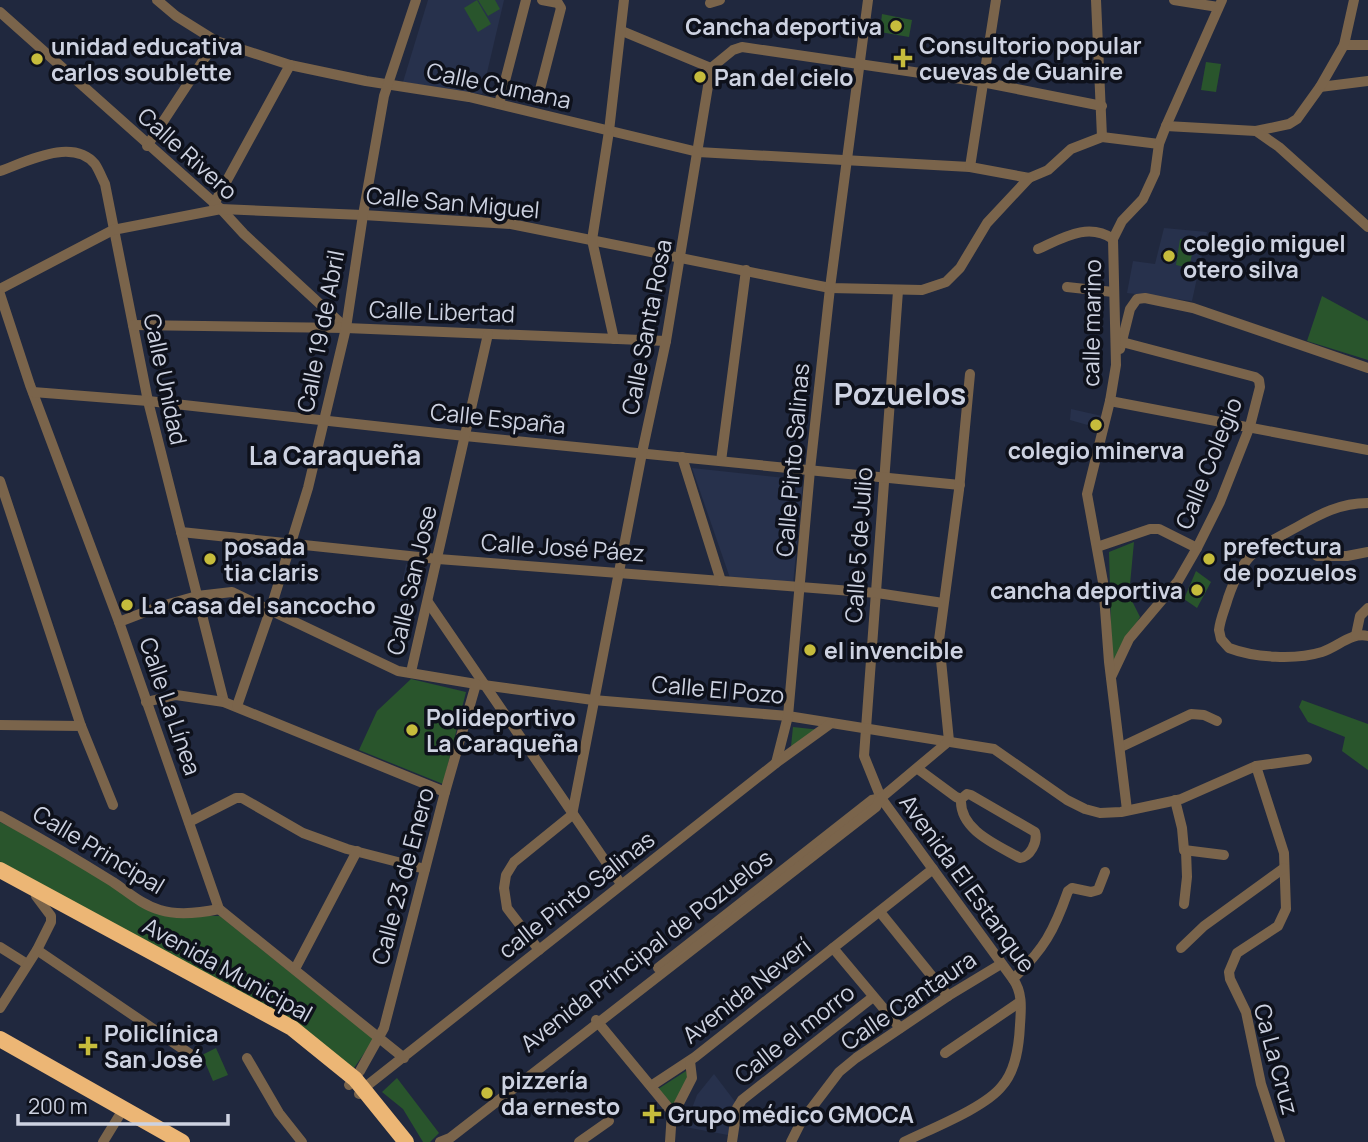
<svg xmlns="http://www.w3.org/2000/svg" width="1368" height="1142" viewBox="0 0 1368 1142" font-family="Manrope,sans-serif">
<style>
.built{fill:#27314c}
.green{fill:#29552c}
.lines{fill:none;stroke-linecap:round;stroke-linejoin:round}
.minor{stroke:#7a644b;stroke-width:10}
.highway{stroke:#ecb675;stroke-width:16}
.poi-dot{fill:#c6bc3c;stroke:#0e111b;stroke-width:2.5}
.labels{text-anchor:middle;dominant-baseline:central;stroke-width:7;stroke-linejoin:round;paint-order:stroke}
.poi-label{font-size:23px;font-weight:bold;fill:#cdd2e1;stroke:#0e111b;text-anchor:start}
.street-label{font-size:23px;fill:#cdd2e1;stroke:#0e111b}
.quarter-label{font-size:26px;font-weight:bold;fill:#cdd2e1;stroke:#0e111b}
.district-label{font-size:30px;font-weight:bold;fill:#cdd2e1;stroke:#0e111b}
</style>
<rect width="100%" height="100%" fill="#20283e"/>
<g class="built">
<polygon points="428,0 504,0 482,94 403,82"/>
<polygon points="1164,228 1207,232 1192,301 1127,293 1133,261 1155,264"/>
<polygon points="1071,409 1102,416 1098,428 1070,420"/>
<polygon points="692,468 803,480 793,584 730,578"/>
<polygon points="406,564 420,566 411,599 399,597"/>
<polygon points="714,1074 736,1103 728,1135 685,1127 697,1095"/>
</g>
<g class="green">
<polygon points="477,0 491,24 478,32 464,8"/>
<polygon points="478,0 495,0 500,9 488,16"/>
<polygon points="882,14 912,20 909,37 880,32"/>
<polygon points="1206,62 1221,64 1216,92 1201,90"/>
<polygon points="1180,239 1195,240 1189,268 1176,265"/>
<polygon points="1322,296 1368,321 1368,360 1307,341"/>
<polygon points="1134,542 1129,595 1140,617 1112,663 1109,552"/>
<polygon points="1196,571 1211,582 1197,608 1184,599"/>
<polygon points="411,679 466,692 443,784 359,750 377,711"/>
<polygon points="1302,700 1368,724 1368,770 1342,751 1345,737 1308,722 1299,707"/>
<polygon points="793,727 821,730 790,756"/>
<polygon points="0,822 47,846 162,915 220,916 374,1039 354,1068 0,864"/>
<polygon points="216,1048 228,1075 213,1081 202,1055"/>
<polygon points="686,1071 690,1081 676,1108 658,1089"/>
<polygon points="397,1078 439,1133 430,1142 423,1142 403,1109 382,1092"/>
</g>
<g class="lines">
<g class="minor">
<polyline points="157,0 176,16 216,41 290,65 366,81 469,97 698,152 970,167 1029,178 1048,170 1071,149 1102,137 1159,144"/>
<polyline points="1096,0 1102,137"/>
<polyline points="1174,0 1218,7"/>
<polyline points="710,3 720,0"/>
<polyline points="0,12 221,209 244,234 346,328"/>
<polyline points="622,31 711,68"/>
<polyline points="1344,45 1368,45"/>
<polyline points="1320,87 1368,81"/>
<polyline points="537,101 561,8 558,3 542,0"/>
<polyline points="499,104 526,0"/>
<polyline points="1166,126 1222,0"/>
<polyline points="1256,131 1289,124 1297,119 1320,87 1344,45 1354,0"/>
<polyline points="147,146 216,41"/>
<polyline points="970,167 996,0"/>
<path d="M 0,171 C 26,162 72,137 95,164 C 99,170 102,178 105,184 L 148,401 L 224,702"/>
<polyline points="214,204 290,65"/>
<path d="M 1038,249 C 1063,238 1088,222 1113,239"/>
<polyline points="1067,287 1113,292"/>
<polyline points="0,289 113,230 221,209 363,215 511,224 830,288 922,290 946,282 960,268 987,223 1029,178"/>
<path d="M 898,291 L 864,756 L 881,798 L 1013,979 C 1023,993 1021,1009 1020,1025 C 1019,1046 1016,1070 1002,1086 C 985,1108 930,1129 904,1142"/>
<polyline points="0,294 30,385 119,622 219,909 404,1058"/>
<polyline points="133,325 346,328 666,341"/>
<polyline points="614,339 592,240 609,131 624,0"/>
<polyline points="1120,349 1130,309 1137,299 1145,298 1193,308 1368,368"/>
<polyline points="33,392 148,401 465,436 960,485"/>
<polyline points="1110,401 1368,450"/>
<polyline points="682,457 721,581"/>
<polyline points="721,461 746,270"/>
<polyline points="0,481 81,726"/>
<path d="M 1368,503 C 1340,503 1320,514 1297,527 C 1256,549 1244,552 1228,598 C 1225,609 1220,619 1219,630 L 1221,639 L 1229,648 C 1255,658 1296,660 1322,652 C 1338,647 1351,632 1368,636"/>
<polyline points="181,532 438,559 877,593 943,603"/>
<polyline points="1097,547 1150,529 1159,529 1197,548"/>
<polyline points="1317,556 1347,556 1368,552"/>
<polyline points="428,602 621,884"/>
<polyline points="119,622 158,607 197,596 232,592 398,671 476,684 593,700 788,716 994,749 1067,800 1085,809 1100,813 1121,812 1168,802 1181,799 1256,766 1307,759"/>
<polyline points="1356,635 1360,616 1368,608"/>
<polyline points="411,672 488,334"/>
<polyline points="1111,677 1129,639 1178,581 1197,548 1220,502 1250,426 1260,387 1259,380 1255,377 1122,342"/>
<polyline points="146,702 176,695 224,702 445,792"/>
<polyline points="237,706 270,611 308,488 346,328 363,215 384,96 416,0"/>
<polyline points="0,725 81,726 113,805"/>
<polyline points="1121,747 1191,714 1204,715 1217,721"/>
<polyline points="776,763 788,716 810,470 830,288 868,0"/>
<polyline points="1256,766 1284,853 1286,909 1278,926 1237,953 1229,972 1230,979 1246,1012 1261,1084 1280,1142"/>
<path d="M 918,769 L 956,797 L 961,799 L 967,794 L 971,795 L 1035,832 C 1038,842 1030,857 1020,858 C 997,845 959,830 961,799"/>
<polyline points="1175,800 1182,828 1184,850 1224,855"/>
<polyline points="1127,810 1109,662 1103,582 1087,494 1110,401 1116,365 1113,239 1122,221 1143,199 1155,173 1159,144 1166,126 1256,131 1279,147 1368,227"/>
<path d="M 0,816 C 38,837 76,859 113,882 C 128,892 142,905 160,910 C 179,916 200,913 219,909"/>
<polyline points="189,822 236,798 242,798 303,833 347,849 425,869"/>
<polyline points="1184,904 1187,877 1186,851"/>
<polyline points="880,912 948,996"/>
<polyline points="0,947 27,964"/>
<polyline points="833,948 900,1028"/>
<polyline points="1181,948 1204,926 1284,868"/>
<polyline points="37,950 199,1060"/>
<polyline points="539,950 507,908 504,888 506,875 514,862 572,815 642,453 666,341 711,68 733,50 742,47 982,82 1102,106"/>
<polyline points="658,968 872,800 881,798"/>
<polyline points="295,969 357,851"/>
<path d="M 1013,979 C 1044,949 1054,931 1068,891 L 1072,888 L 1091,892 L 1098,890 L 1105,872"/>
<polyline points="0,1008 37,950 51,922 51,916 36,896"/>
<polyline points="596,1020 672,1112 670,1142"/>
<polyline points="945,1053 1020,1002"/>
<polyline points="247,1058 279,1113 302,1142"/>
<polyline points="349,1085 360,1071 384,1028 445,792 476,684"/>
<polyline points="651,1086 695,1057 933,869"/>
<polyline points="359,1094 364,1088 776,763 830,724"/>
<polyline points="672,1117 692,1078 690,1061"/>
<polyline points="103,1142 119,1116"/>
<polyline points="440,1142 450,1138 876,807 881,798 949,741 939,640 959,490 970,374"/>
<polyline points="579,1142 609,1121"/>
<polyline points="732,1142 737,1108 742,1100 873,997"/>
<polyline points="791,1142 801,1122 839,1072 856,1058 948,996 1001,964"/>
</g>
<g class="highway">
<polyline points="0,870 292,1028 355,1079 406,1142"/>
<polyline points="0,1039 182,1142"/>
</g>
</g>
<g class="poi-dot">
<circle cx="896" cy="26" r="7"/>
<path d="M899.5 47.5h7v7h7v7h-7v7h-7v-7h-7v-7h7z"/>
<circle cx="37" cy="59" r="7"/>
<circle cx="700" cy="77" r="7"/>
<circle cx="1169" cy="256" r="7"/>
<circle cx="1096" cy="425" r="7"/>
<circle cx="210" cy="559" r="7"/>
<circle cx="1209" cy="559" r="7"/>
<circle cx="1197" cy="590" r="7"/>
<circle cx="127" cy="605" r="7"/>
<circle cx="810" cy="650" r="7"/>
<circle cx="412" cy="730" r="7"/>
<path d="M84.5 1035.5h7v7h7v7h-7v7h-7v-7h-7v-7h7z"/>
<circle cx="487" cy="1093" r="7"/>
<path d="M648.5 1103.5h7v7h7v7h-7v7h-7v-7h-7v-7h7z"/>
</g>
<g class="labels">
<g class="poi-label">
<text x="882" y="26" text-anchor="end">Cancha deportiva</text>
<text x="919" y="45">Consultorio popular<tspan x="919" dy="26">cuevas de Guanire</tspan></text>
<text x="51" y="46">unidad educativa<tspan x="51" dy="26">carlos soublette</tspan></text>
<text x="714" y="77">Pan del cielo</text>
<text x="1183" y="243">colegio miguel<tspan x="1183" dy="26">otero silva</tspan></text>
<text x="1096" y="450" text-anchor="middle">colegio minerva</text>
<text x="224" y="546">posada<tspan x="224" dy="26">tia claris</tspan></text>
<text x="1223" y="546">prefectura<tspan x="1223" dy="26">de pozuelos</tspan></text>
<text x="1183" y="590" text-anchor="end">cancha deportiva</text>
<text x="141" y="605">La casa del sancocho</text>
<text x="824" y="650">el invencible</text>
<text x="426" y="717">Polideportivo<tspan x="426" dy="26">La Caraqueña</tspan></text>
<text x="104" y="1033">Policlínica<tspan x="104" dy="26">San José</tspan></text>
<text x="501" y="1080">pizzería<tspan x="501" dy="26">da ernesto</tspan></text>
<text x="668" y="1114">Grupo médico GMOCA</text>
</g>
<g class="street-label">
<text transform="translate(499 85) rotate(12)">Calle Cumana</text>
<text transform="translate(188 153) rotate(42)">Calle Rivero</text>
<text transform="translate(453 202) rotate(5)">Calle San Miguel</text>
<text transform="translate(442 311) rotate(2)">Calle Libertad</text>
<text transform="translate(1091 323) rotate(-89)">calle marino</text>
<text transform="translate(646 327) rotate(-79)">Calle Santa Rosa</text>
<text transform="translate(320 331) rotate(-79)">Calle 19 de Abril</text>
<text transform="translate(166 379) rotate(78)">Calle Unidad</text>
<text transform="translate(498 418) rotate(6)">Calle España</text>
<text transform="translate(792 460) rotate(-85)">Calle Pinto Salinas</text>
<text transform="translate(1208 463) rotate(-68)">Calle Colegio</text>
<text transform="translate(858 545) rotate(-86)">Calle 5 de Julio</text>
<text transform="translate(563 547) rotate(4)">Calle José Páez</text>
<text transform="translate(411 580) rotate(-77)">Calle San Jose</text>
<text transform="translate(718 689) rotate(5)">Calle El Pozo</text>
<text transform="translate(171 706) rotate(71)">Calle La Línea</text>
<text transform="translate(99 849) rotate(31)">Calle Principal</text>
<text transform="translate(402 876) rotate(-75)">Calle 23 de Enero</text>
<text transform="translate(968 883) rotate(54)">Avenida El Estanque</text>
<text transform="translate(576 894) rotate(-38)">calle Pinto Salinas</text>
<text transform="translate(646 950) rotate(-38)">Avenida Principal de Pozuelos</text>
<text transform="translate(228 969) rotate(29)">Avenida Municipal</text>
<text transform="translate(746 990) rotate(-38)">Avenida Neverí</text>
<text transform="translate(908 1000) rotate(-34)">Calle Cantaura</text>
<text transform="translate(794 1033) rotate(-38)">Calle el morro</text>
<text transform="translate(1277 1059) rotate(75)">Ca La Cruz</text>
</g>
<g class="quarter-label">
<text x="335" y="455">La Caraqueña</text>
</g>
<g class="district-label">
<text x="900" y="393">Pozuelos</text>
</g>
</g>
<path d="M18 1114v10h210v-10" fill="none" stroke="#cdd2e1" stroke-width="3.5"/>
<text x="28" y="1114" font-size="21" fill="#cdd2e1" stroke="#0e111b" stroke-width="5" paint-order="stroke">200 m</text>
</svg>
